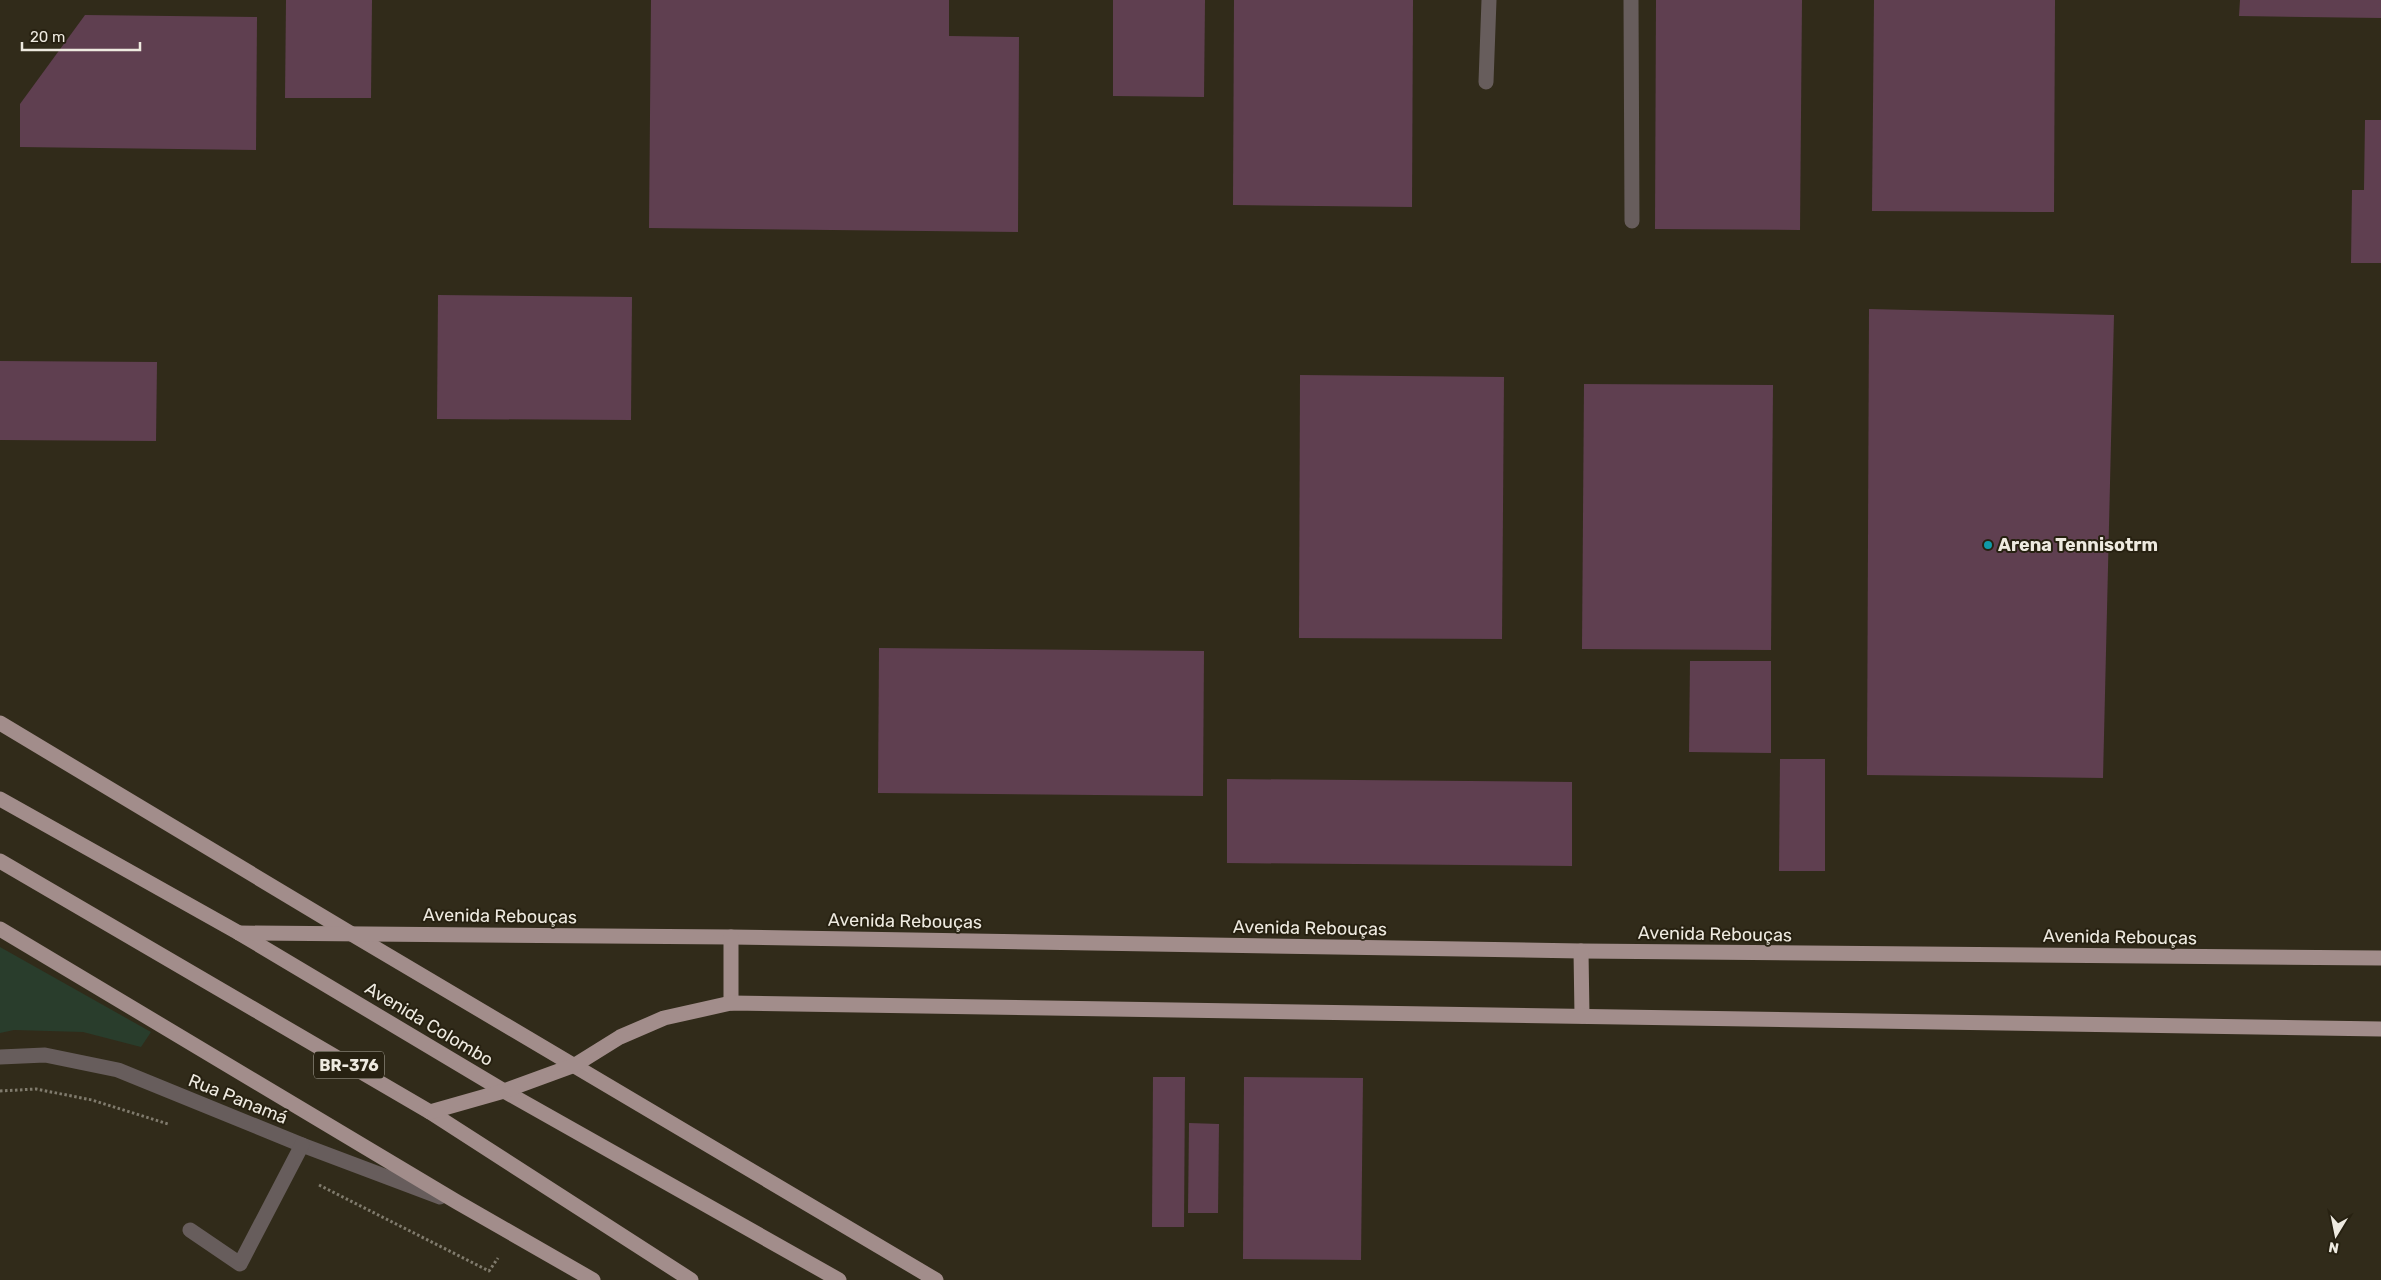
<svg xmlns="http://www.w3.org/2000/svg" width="2381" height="1280" viewBox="0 0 2381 1280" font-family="Rubik,sans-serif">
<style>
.green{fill:#293d2c}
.building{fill:#5f3f50}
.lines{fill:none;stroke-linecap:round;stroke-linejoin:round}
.path{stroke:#807b6d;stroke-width:3;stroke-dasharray:2.5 2.5;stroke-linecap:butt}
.minor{stroke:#675d5c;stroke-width:15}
.major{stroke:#a28d8b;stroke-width:15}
.culture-dot{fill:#0f9aa8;stroke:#272111;stroke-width:2}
.labels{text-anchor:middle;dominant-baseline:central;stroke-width:4;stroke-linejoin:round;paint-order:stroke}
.shield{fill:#272111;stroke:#b2aea2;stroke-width:1}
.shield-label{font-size:16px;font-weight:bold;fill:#eeeae0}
.poi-label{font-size:18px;font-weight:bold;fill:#eeeae0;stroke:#272111;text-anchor:start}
.street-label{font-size:18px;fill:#eeeae0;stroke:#272111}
</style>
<rect width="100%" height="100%" fill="#312b1a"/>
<polygon class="green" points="0,947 151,1032 141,1047 83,1032 14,1030 0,1033"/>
<g class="building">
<polygon points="286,0 372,0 371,98 285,98"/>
<polygon points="651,0 949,0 949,36 1019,37 1018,232 649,228"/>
<polygon points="1113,0 1205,0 1204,97 1113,96"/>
<polygon points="1234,0 1413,0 1412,207 1233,205"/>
<polygon points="1656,0 1802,0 1800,230 1655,229"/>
<polygon points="1874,0 2055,0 2054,212 1872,211"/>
<polygon points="2240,0 2381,0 2381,18 2239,16"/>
<polygon points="85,15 257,17 256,150 20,147 20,104"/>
<polygon points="2365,120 2381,120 2381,263 2351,263 2352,190 2364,190"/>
<polygon points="438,295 632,297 631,420 437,419"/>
<polygon points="1869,309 2114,315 2103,778 1867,775"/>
<polygon points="0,361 157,362 156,441 0,440"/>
<polygon points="1300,375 1504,377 1502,639 1299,638"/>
<polygon points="1584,384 1773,385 1771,650 1582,649"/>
<polygon points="879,648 1204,651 1203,796 878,793"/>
<polygon points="1690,661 1771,661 1771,753 1689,752"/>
<polygon points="1780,759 1825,759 1825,871 1779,871"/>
<polygon points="1227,779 1572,782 1572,866 1227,863"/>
<polygon points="1153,1077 1185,1077 1184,1227 1152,1227"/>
<polygon points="1244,1077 1363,1078 1361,1260 1243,1259"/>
<polygon points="1189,1123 1219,1124 1218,1213 1188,1213"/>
</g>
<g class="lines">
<g class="path">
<polyline points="0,1091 36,1089 92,1100 168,1124"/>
<polyline points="319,1185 489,1271 498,1258"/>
</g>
<g class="minor">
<polyline points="1631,0 1632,221"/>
<polyline points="1486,82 1489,0"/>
<polyline points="0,1057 45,1055 118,1070 302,1145 440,1197"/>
<polyline points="190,1230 240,1264 302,1145"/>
</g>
<g class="major">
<polyline points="0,723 350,933 936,1280"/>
<polyline points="0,799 239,933 504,1091 839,1280"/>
<polyline points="0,861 430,1112 691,1280"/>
<polyline points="0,929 457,1202 593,1280"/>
<polyline points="239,933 731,937 1581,951 2381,958"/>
<polyline points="731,937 731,1003"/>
<polyline points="1581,951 1582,1016"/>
<polyline points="430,1112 504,1091 575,1065 620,1037 664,1018 731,1003 2381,1029"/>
</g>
</g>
<circle class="culture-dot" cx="1988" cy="545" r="5"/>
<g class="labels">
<rect class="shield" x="314" y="1051.5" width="70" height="27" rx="4"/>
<g class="shield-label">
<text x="349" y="1065">BR-376</text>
</g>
<g class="poi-label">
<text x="1998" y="545">Arena Tennisotrm</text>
</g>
<g class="street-label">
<text transform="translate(500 916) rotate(1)">Avenida Rebouças</text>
<text transform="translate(905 921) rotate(1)">Avenida Rebouças</text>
<text transform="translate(1310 928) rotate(1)">Avenida Rebouças</text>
<text transform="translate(1715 934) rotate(1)">Avenida Rebouças</text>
<text transform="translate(2120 937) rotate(1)">Avenida Rebouças</text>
<text transform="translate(429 1024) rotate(31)">Avenida Colombo</text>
<text transform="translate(238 1099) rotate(22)">Rua Panamá</text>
</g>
</g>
<g transform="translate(2336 1235) rotate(190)" stroke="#272111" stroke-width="4" paint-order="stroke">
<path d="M0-4L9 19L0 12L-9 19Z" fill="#eeeae0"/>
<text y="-8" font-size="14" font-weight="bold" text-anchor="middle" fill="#eeeae0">N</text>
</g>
<path d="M22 42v8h118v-8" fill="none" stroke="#eeeae0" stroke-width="2.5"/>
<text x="30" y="42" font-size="15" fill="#eeeae0" stroke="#272111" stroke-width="4" paint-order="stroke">20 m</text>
</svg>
